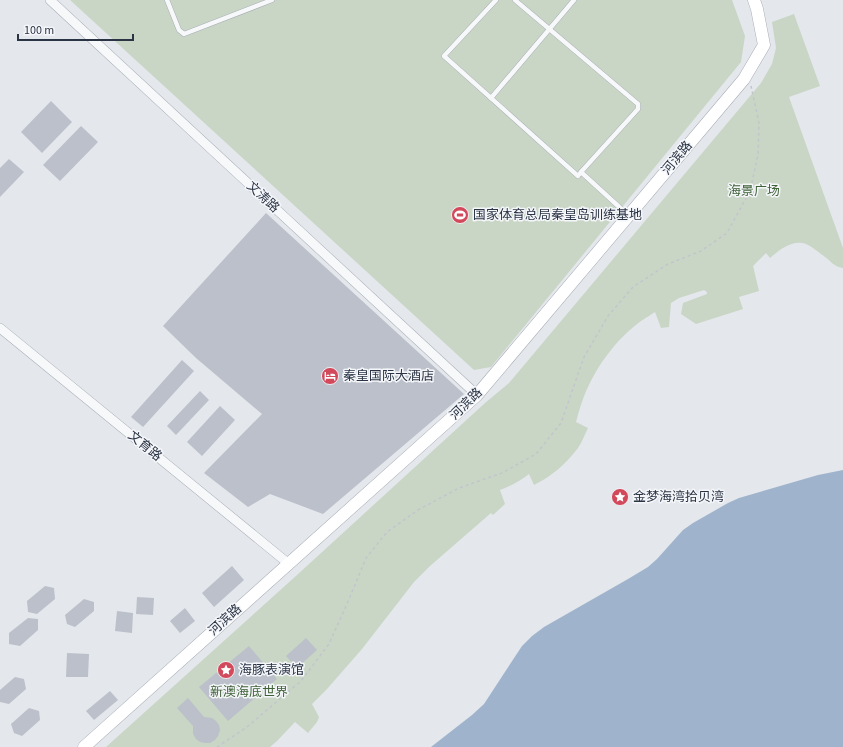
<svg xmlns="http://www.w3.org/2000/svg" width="843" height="747" viewBox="0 0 843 747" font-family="'Source Sans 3','Noto Sans SC',sans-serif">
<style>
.green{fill:#c9d6c5}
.water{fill:#9fb4cc}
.building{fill:#bbc0ca}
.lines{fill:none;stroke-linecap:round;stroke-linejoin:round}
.lane-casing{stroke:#a9aeb7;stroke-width:5.5}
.street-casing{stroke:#a9aeb7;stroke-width:10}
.secondary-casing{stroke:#a9aeb7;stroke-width:13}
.path{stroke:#c2c5cb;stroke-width:1.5;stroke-dasharray:3 3;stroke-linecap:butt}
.lane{stroke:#f7f8fa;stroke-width:4.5}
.street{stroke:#f7f8fa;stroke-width:9}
.secondary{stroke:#fff;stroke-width:12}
.labels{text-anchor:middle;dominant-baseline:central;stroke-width:3;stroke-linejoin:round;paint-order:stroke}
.street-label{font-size:13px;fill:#2b3445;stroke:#f4f6f9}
.park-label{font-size:13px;fill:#3f6138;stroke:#f4f6f9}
.poi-label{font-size:13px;fill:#2b3445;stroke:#f4f6f9;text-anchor:start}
</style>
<rect width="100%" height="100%" fill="#e4e7ec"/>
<g class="green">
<polygon points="70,0 732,0 745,36 741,62 491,367 474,370"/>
<path d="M 794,14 L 820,86 L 789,97 L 843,248 L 843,268 C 833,266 832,262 825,257 C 820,253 811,246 806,244 C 793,239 779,250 770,258 L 766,253 L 753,266 L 759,291 L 739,297 L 743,309 L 696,324 L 681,314 L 683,303 L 707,294 L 707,292 L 704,290 L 679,298 L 671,303 L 669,327 L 661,328 L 655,312 C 649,316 642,320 637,324 C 615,341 598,365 587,389 C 582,400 579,411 576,422 L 588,428 C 585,434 582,442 578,448 C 566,464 552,476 534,485 L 529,474 C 520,481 511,486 500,490 L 505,504 L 493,515 L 491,513 L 430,566 L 414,582 L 362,649 L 327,689 L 312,704 L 319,717 L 317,722 L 308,733 L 295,722 L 277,741 L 270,747 L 106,747 L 297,575 L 485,403 L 509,383 L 761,83 L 772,64 L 776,48 L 772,22 Z"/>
</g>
<polygon class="water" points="843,470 843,747 431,747 472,715 484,704 522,646 532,636 544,627 628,579 648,567 657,559 683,530 693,523 728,503 739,498 818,475"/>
<g class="building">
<polygon points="51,101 72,122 42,153 21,132"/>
<polygon points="81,126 98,142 60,181 43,165"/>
<polygon points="9,159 24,172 0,197 0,168"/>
<polygon points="266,213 464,394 323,514 270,494 248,507 204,473 262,414 196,358 163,326"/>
<polygon points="182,360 194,371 143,427 131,417"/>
<polygon points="200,391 209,400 176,435 167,426"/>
<polygon points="220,406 235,420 202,456 187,442"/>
<polygon points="232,566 244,580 214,607 202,593"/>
<polygon points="45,586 54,588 55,599 37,614 28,612 27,601"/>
<polygon points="137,597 154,598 153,615 136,614"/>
<polygon points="84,599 94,602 94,611 75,627 67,624 65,615"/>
<polygon points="185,608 195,621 180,633 170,621"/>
<polygon points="117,611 133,613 132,633 115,631"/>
<polygon points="28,618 38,619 38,630 20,646 9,644 9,633"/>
<polygon points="306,638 317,650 297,668 286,656"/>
<polygon points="249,646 277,679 228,721 199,687"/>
<polygon points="67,653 89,654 88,677 66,677"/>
<polygon points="15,677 24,679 26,689 9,704 0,702 0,690"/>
<polygon points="110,691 118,700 94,720 86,711"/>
<polygon points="188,698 204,717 212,718 216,721 219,725 220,730 218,736 215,740 210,743 205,743 200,742 196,739 193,734 193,726 177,708"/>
<polygon points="29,708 39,711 40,720 22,736 14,733 11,724"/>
</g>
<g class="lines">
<g class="lane-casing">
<g id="lane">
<polyline points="167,0 179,30 184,34 272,0"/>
<polyline points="496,0 444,56 578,176 581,172 628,215"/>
<polyline points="515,0 638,104 638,109 581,172"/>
<polyline points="491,98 574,0"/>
</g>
</g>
<g class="street-casing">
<g id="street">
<polyline points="50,0 477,395"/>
<polyline points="0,328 289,564"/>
</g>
</g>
<g class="secondary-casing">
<polyline id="secondary" points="84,747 477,395 744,79 764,45 757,9 754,0"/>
</g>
<polyline class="path" points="217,747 247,727 301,681 329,644 350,597 366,558 387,532 418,510 459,488 502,473 536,454 561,423 584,357 608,316 633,287 668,264 701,251 727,233 750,191 758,155 759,123 751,86"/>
<use href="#lane" class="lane"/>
<use href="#street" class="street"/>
<use href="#secondary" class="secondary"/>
</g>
<defs>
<g id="stadium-disc" transform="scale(0.9)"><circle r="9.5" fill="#d1495b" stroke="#f4f6f9"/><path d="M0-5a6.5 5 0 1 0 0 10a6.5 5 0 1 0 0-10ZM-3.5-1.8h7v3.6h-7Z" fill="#fff"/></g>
<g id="hotel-disc" transform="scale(0.9)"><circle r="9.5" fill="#d1495b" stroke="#f4f6f9"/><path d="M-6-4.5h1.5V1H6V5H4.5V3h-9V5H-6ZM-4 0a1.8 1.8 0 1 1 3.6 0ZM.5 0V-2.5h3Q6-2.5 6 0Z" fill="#fff"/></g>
<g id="sight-disc" transform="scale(0.9)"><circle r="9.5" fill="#d1495b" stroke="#f4f6f9"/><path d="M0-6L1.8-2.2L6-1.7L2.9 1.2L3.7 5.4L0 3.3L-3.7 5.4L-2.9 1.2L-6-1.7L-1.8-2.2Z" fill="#fff"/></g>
</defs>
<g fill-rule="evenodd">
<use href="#stadium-disc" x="460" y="215"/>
<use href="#hotel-disc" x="330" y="376"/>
<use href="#sight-disc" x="620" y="497"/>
<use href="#sight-disc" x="226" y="670"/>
</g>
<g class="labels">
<g class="street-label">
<text transform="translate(677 158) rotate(-50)">河滨路</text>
<text transform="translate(263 197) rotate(43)">文涛路</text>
<text transform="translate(466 404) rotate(-44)">河滨路</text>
<text transform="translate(145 446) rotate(39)">文育路</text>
<text transform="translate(225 620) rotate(-42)">河滨路</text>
</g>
<g class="park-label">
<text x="754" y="191">海景广场</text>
<text x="249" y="692">新澳海底世界</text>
</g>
<g class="poi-label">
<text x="473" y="215">国家体育总局秦皇岛训练基地</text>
<text x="343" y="376">秦皇国际大酒店</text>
<text x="633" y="497">金梦海湾拾贝湾</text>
<text x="239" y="670">海豚表演馆</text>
</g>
</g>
<path d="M18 34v6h115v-6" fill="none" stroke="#2b3445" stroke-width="2"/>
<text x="24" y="34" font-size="12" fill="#2b3445" stroke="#f4f6f9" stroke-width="3" paint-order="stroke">100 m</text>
</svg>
